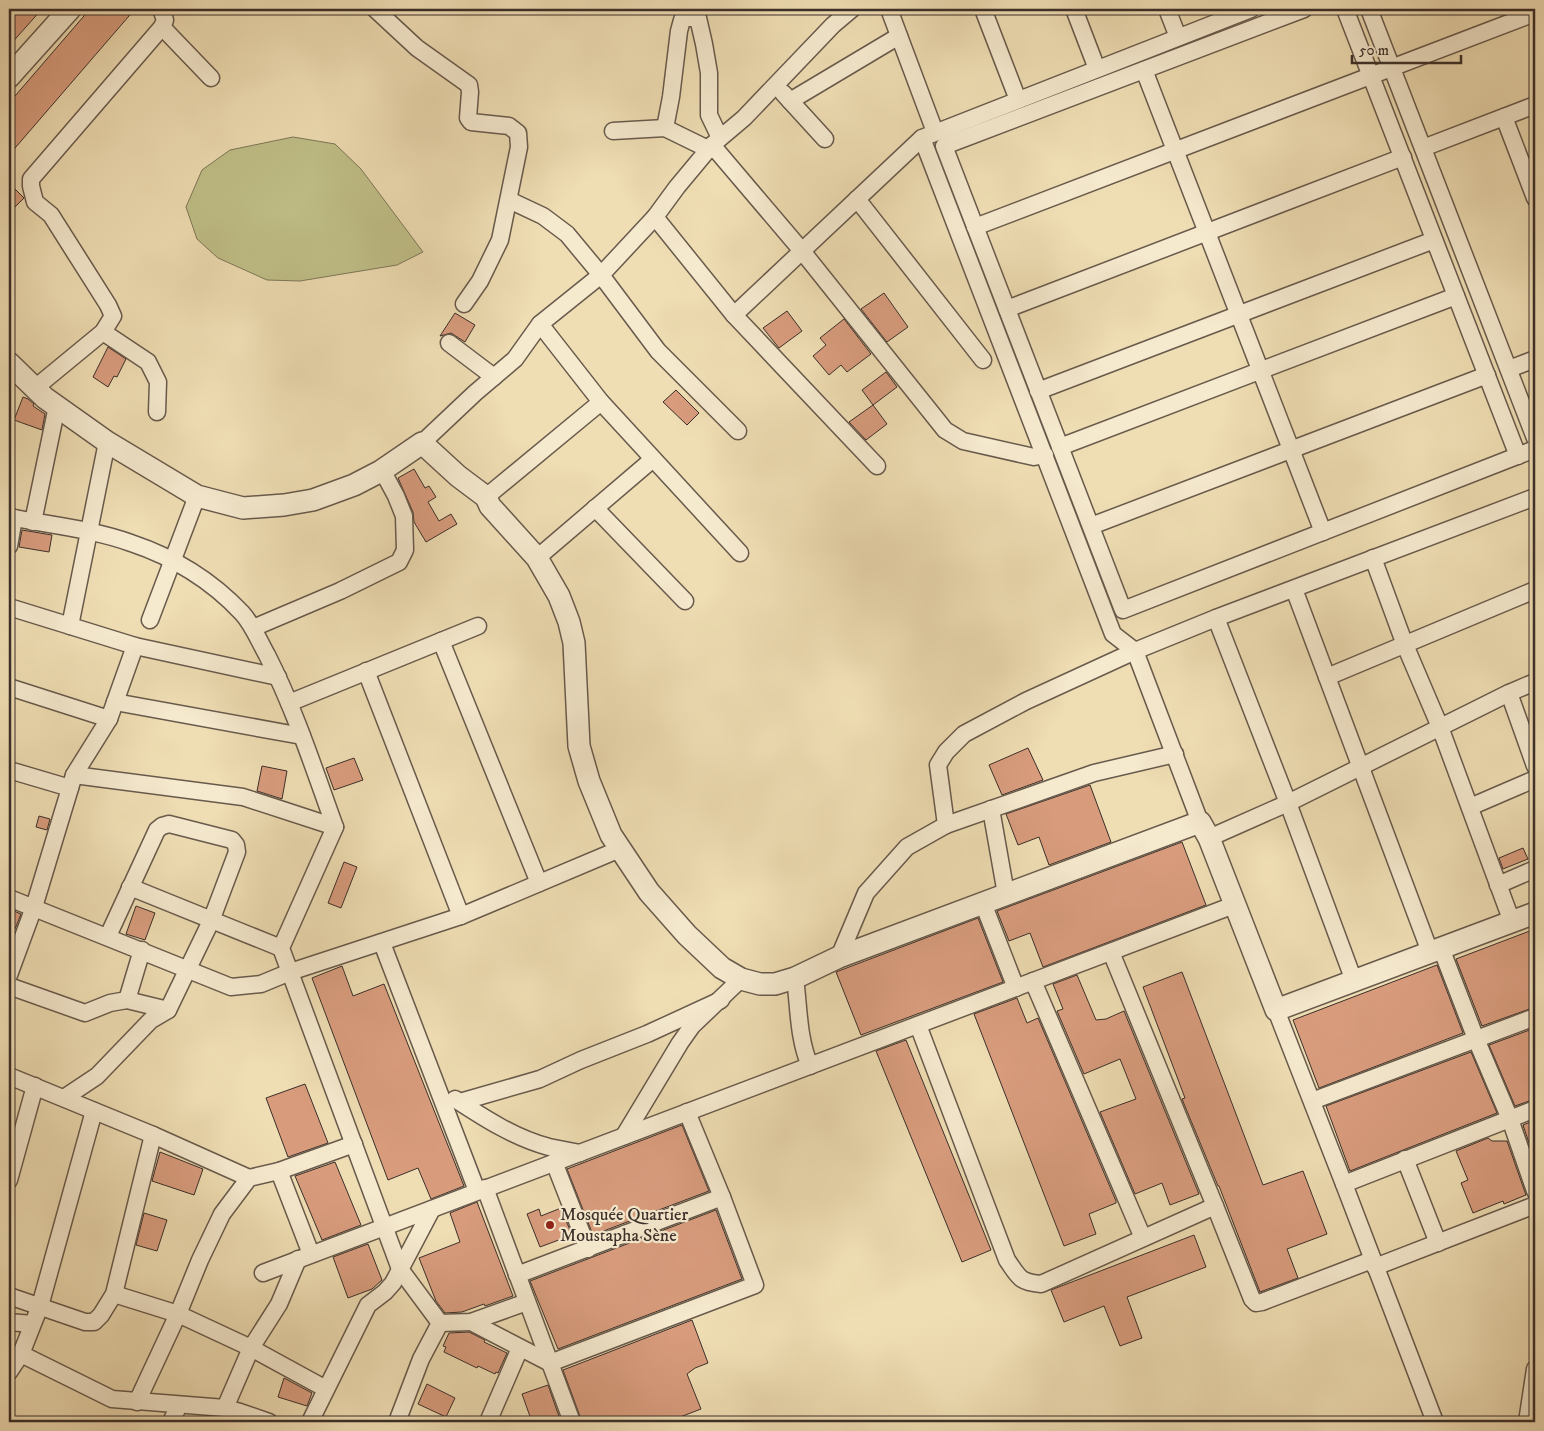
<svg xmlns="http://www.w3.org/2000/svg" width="1544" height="1431" viewBox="0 0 1544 1431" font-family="'IM FELL DW Pica',serif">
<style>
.green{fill:#c0bf88;stroke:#7e7759}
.building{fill:#d89c7d;stroke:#3b2f2a}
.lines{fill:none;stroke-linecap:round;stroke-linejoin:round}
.minor-casing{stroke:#685a4c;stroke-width:19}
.tertiary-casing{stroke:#685a4c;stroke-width:24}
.minor{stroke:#f5e9ce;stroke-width:16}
.tertiary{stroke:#f5e9ce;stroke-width:21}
.poi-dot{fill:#8f2418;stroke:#f5e9ce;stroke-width:2}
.labels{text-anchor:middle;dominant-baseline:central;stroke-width:4.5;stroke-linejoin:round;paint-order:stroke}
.poi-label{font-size:18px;fill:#3b2f2a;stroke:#f5e9ce;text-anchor:start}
</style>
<rect width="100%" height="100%" fill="#efddb3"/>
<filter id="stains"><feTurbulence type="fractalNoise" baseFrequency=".004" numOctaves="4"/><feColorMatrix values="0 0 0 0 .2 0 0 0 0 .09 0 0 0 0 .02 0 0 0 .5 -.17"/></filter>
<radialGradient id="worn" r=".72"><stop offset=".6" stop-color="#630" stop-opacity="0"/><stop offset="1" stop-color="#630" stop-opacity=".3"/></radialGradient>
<polygon class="green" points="293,137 335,144 361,169 423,252 397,265 300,281 267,280 218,258 197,239 186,207 202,170 230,150"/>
<g class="building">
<polygon points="9,9 42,9 9,46"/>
<polygon points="90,9 135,9 9,155 9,103"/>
<polygon points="9,183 24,198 9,213"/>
<polygon points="884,293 908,327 887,342 861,309"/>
<polygon points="787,311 802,331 779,348 763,328"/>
<polygon points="455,313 475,325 465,342 451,333 440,336"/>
<polygon points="844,319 871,354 847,372 841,365 829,375 813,356 826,345 820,338"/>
<polygon points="108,347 126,359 117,377 114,376 108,387 93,377"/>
<polygon points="886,372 897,387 873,405 862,390"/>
<polygon points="676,390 699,413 687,425 663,402"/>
<polygon points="23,397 28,399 34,404 33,406 45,414 42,430 14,420"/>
<polygon points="873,405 887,424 866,440 849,422"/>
<polygon points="414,469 425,488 429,486 436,497 428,502 439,521 451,514 457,524 426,542 414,522 413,512 398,478"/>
<polygon points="22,530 52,535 49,552 19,547"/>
<polygon points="1028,748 1043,780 1002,795 989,765"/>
<polygon points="354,758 363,780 334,790 326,768"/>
<polygon points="262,766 287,771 282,799 257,791"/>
<polygon points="1090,785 1111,842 1049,865 1039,837 1018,845 1006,814"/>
<polygon points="39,816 50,819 47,830 36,827"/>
<polygon points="1182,842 1206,905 1043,967 1030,933 1009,941 997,911"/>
<polygon points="1523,848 1528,859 1503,869 1499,858"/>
<polygon points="344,862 357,867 341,908 328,903"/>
<polygon points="136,906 155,913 145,940 126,934"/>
<polygon points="9,909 21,914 15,929 9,926"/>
<polygon points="978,918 1003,982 861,1035 836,972"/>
<polygon points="1535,929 1535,1007 1482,1026 1456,959"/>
<polygon points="1437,965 1463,1033 1319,1088 1293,1020"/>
<polygon points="342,966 353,996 384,984 464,1186 431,1199 418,1168 388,1180 312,978"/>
<polygon points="1182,972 1263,1185 1303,1171 1327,1234 1287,1249 1298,1278 1260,1292 1219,1186 1218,1186 1182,1099 1185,1098 1143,987"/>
<polygon points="1077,975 1096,1020 1106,1019 1124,1011 1199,1194 1170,1205 1162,1183 1135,1194 1100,1112 1136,1099 1120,1059 1084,1074 1057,1011 1063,1009 1053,984"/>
<polygon points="1017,998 1027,1023 1038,1018 1116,1201 1116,1203 1089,1214 1096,1234 1064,1246 974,1014"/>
<polygon points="1535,1028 1535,1099 1515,1106 1489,1045"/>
<polygon points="906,1040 991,1250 962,1262 876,1051"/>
<polygon points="1471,1052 1497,1113 1350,1171 1326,1106"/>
<polygon points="305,1084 328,1143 288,1157 266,1098"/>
<polygon points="1535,1120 1535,1161 1523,1125"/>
<polygon points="682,1125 709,1191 593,1235 567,1169"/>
<polygon points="1488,1138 1492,1141 1507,1141 1526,1195 1504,1204 1503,1201 1473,1213 1461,1183 1468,1180 1456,1151"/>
<polygon points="160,1152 203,1169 194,1195 152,1181"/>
<polygon points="335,1162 361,1225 322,1240 295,1176"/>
<polygon points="477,1202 513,1296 485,1306 484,1304 462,1312 445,1313 436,1301 419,1258 460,1242 450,1213"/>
<polygon points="561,1208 572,1235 540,1247 527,1214 539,1209 541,1216"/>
<polygon points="716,1210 742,1279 558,1349 530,1281"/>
<polygon points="144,1213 167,1220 157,1251 136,1245"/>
<polygon points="1194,1235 1206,1267 1127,1297 1142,1338 1120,1346 1104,1306 1064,1322 1051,1290"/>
<polygon points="368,1244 382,1280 372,1289 348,1298 333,1257"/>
<polygon points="692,1320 708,1363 695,1368 687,1374 701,1409 667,1422 582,1422 563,1370"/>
<polygon points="469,1332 485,1340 484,1342 507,1353 498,1373 496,1372 495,1374 478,1366 477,1368 444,1352 446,1347 443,1346 449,1333"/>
<polygon points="284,1378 312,1393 307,1406 278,1397"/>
<polygon points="427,1384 455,1398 446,1417 418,1404"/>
<polygon points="548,1385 561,1422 532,1422 522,1394"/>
</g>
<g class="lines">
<g class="minor-casing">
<g id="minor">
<polyline points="375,9 417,48 469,85 470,92 468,118 471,122 509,126 518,133 519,147 500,240 480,281 464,304"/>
<polyline points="889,9 935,132"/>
<polyline points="983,9 1018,100"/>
<polyline points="1074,9 1097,69"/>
<polyline points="1167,9 1178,37"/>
<polyline points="1304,9 944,146 1123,610 1535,449"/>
<polyline points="1345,9 1518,456"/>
<polyline points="1369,9 1535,438"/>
<polyline points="162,27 211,78"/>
<polyline points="1144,70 1323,532"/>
<polyline points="783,93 825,139"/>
<polyline points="790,101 899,36"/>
<polyline points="1504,117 1535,198"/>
<polyline points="665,128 671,97 679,31 682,20 687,18 698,18 704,44 709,73 709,115 720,138"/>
<polyline points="613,131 665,128 708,149"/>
<polyline points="922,138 1113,634 1135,651 1200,822"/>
<polyline points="712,145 802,251 945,430 963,441 1034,457 1045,455"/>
<polyline points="1423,148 1535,105"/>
<polyline points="857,199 983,360"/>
<polyline points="509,200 543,216 567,234 601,275 658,351 738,431"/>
<polyline points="655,217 734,315 877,466"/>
<polyline points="975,227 1535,13"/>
<polyline points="1007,309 1403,157"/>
<polyline points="734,315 922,138 1251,9"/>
<polyline points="540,324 601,402 740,553"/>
<polyline points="103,332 148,362 158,382 157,412"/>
<polyline points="449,343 494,377"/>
<polyline points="1509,369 1535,359"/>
<polyline points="35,388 103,332 113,316 108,305 51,215 35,202 31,186 31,179 162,27 165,20 161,9"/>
<polyline points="1038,391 1434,240"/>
<polyline points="422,443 475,393 515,359 540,324 601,275 655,217 677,187 712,145 744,118 833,25 852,9"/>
<polyline points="1060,447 1456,296"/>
<polyline points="486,497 601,402"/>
<polyline points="595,508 685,601"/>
<path d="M 9,517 C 49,525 92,529 131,543 C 173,557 211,580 242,613 C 253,625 259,641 267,655 C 295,710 314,769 335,827 L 281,948 L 400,1269 L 440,1323"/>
<polyline points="33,522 57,406"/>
<polyline points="1091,526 1487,375"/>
<polyline points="9,546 14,518"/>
<polyline points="537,558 653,459"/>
<polyline points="1373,558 1405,645 1440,727 1512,922"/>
<polyline points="1294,589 1430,952"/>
<polyline points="9,607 135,646 278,677"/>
<polyline points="1216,618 1288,803 1354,981"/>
<polyline points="150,620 197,496"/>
<polyline points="70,626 107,442"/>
<polyline points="253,628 340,591 399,562 405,550 404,516 396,496 382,470"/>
<polyline points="441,641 539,883"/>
<polyline points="366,671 461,916"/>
<polyline points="1327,677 1535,590"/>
<polyline points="9,687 109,719"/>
<polyline points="1509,693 1535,766"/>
<polyline points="115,702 302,736"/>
<polyline points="289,703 478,626"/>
<polyline points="9,770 70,788"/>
<polyline points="74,775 243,797 335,827"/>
<polyline points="1470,807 1535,779"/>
<polyline points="991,809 1006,894"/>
<polyline points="946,825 1094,773 1175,754"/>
<polyline points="1209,838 1288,803 1509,693 1535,682"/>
<polyline points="1498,885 1535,869"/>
<polyline points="130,887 281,948"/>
<polyline points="9,898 231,987 261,984 290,972 461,916 620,849"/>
<polyline points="983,903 1016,988"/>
<polyline points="382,943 477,1191"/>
<polyline points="1441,948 1476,1039 1510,1119 1535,1191"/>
<polyline points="1111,952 1215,1206 1252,1299 1256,1303 1262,1302 1372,1260"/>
<polyline points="839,957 866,893 907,847 946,825 938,765 946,752 964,734 1026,701 1135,651 1216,618 1535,497"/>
<polyline points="9,975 34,907 74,775 109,719 135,646"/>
<path d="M 795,978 C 799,1008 798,1038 810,1066"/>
<polyline points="1033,981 1143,1238"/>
<polyline points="9,986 85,1013 110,1003 127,1000 168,1010"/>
<polyline points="127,1000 142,950"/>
<polyline points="1276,1010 1344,1184 1435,1422"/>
<path d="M 918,1025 L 1007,1260 C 1019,1277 1019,1282 1041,1284 L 1215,1206"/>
<polyline points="9,1076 153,1135 249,1178"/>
<polyline points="64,1098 97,1076 151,1020 168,1010 211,921 237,852 236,845 232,840 169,824 162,826 157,830 108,936"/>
<path d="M 455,1099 C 484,1118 515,1138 549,1147 C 559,1149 570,1151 580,1153"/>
<polyline points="1312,1101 1535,1017"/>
<polyline points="460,1102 540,1079 581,1060 647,1034 721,1000"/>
<polyline points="624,1136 680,1043 692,1026 741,979"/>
<polyline points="1405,1159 1438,1243"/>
<polyline points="554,1162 588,1249"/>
<polyline points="279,1171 311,1254"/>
<polyline points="9,1180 35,1086"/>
<polyline points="1344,1184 1535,1109"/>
<polyline points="485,1188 572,1422"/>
<polyline points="1375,1267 1535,1205"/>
<polyline points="263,1273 1234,905"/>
<polyline points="517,1275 722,1197"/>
<polyline points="114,1294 178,1314 200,1260 222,1214 249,1178 279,1171 354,1144"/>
<polyline points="9,1296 85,1322 94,1322 101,1315 114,1294 153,1135"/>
<polyline points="9,1322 32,1324"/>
<polyline points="471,1322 550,1363 755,1285 722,1197 687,1112"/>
<polyline points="440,1323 471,1322 527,1302"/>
<polyline points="21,1354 112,1399 225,1408 240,1412 269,1422"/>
<polyline points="9,1372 21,1354 40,1306 94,1111"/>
<polyline points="137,1402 178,1314 251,1348 279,1304 298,1259"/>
<polyline points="225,1408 251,1348 326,1389"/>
<polyline points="171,1422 179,1405"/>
<polyline points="310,1422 368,1305 385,1292 393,1283 432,1209"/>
<polyline points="397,1422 421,1359 440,1323"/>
<polyline points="488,1422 520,1348"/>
<polyline points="1527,1422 1535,1369"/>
</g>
</g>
<g class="tertiary-casing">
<g id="tertiary">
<polyline points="9,77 70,9"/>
<polyline points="9,363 45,398 107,442 197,496 243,508 284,505 313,500 354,485 381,471 422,443 458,476 486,497 490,506 537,558 559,596 569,622 574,643 579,746 589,781 611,835 649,892 687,935 722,968 741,979 760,984 775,984 795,978 839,957 1200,822 1209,838 1276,1010 1535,913"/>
</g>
</g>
<use href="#minor" class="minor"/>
<use href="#tertiary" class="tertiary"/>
</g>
<circle class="poi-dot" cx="550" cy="1225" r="5"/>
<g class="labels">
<g class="poi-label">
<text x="560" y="1215">Mosquée Quartier<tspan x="560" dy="21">Moustapha Sène</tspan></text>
</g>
</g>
<rect width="1544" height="1431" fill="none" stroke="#efddb3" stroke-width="30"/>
<rect x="10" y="10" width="1524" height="1411" fill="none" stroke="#3b2f2a" stroke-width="2.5"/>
<rect x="15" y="15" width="1514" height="1401" fill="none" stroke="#3b2f2a"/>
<path d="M1352 55v8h109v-8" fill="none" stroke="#3b2f2a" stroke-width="2.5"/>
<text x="1359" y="55" font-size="15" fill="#3b2f2a" stroke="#f5e9ce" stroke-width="4" paint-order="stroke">50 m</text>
<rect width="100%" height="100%" filter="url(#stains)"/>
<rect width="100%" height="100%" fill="url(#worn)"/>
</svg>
